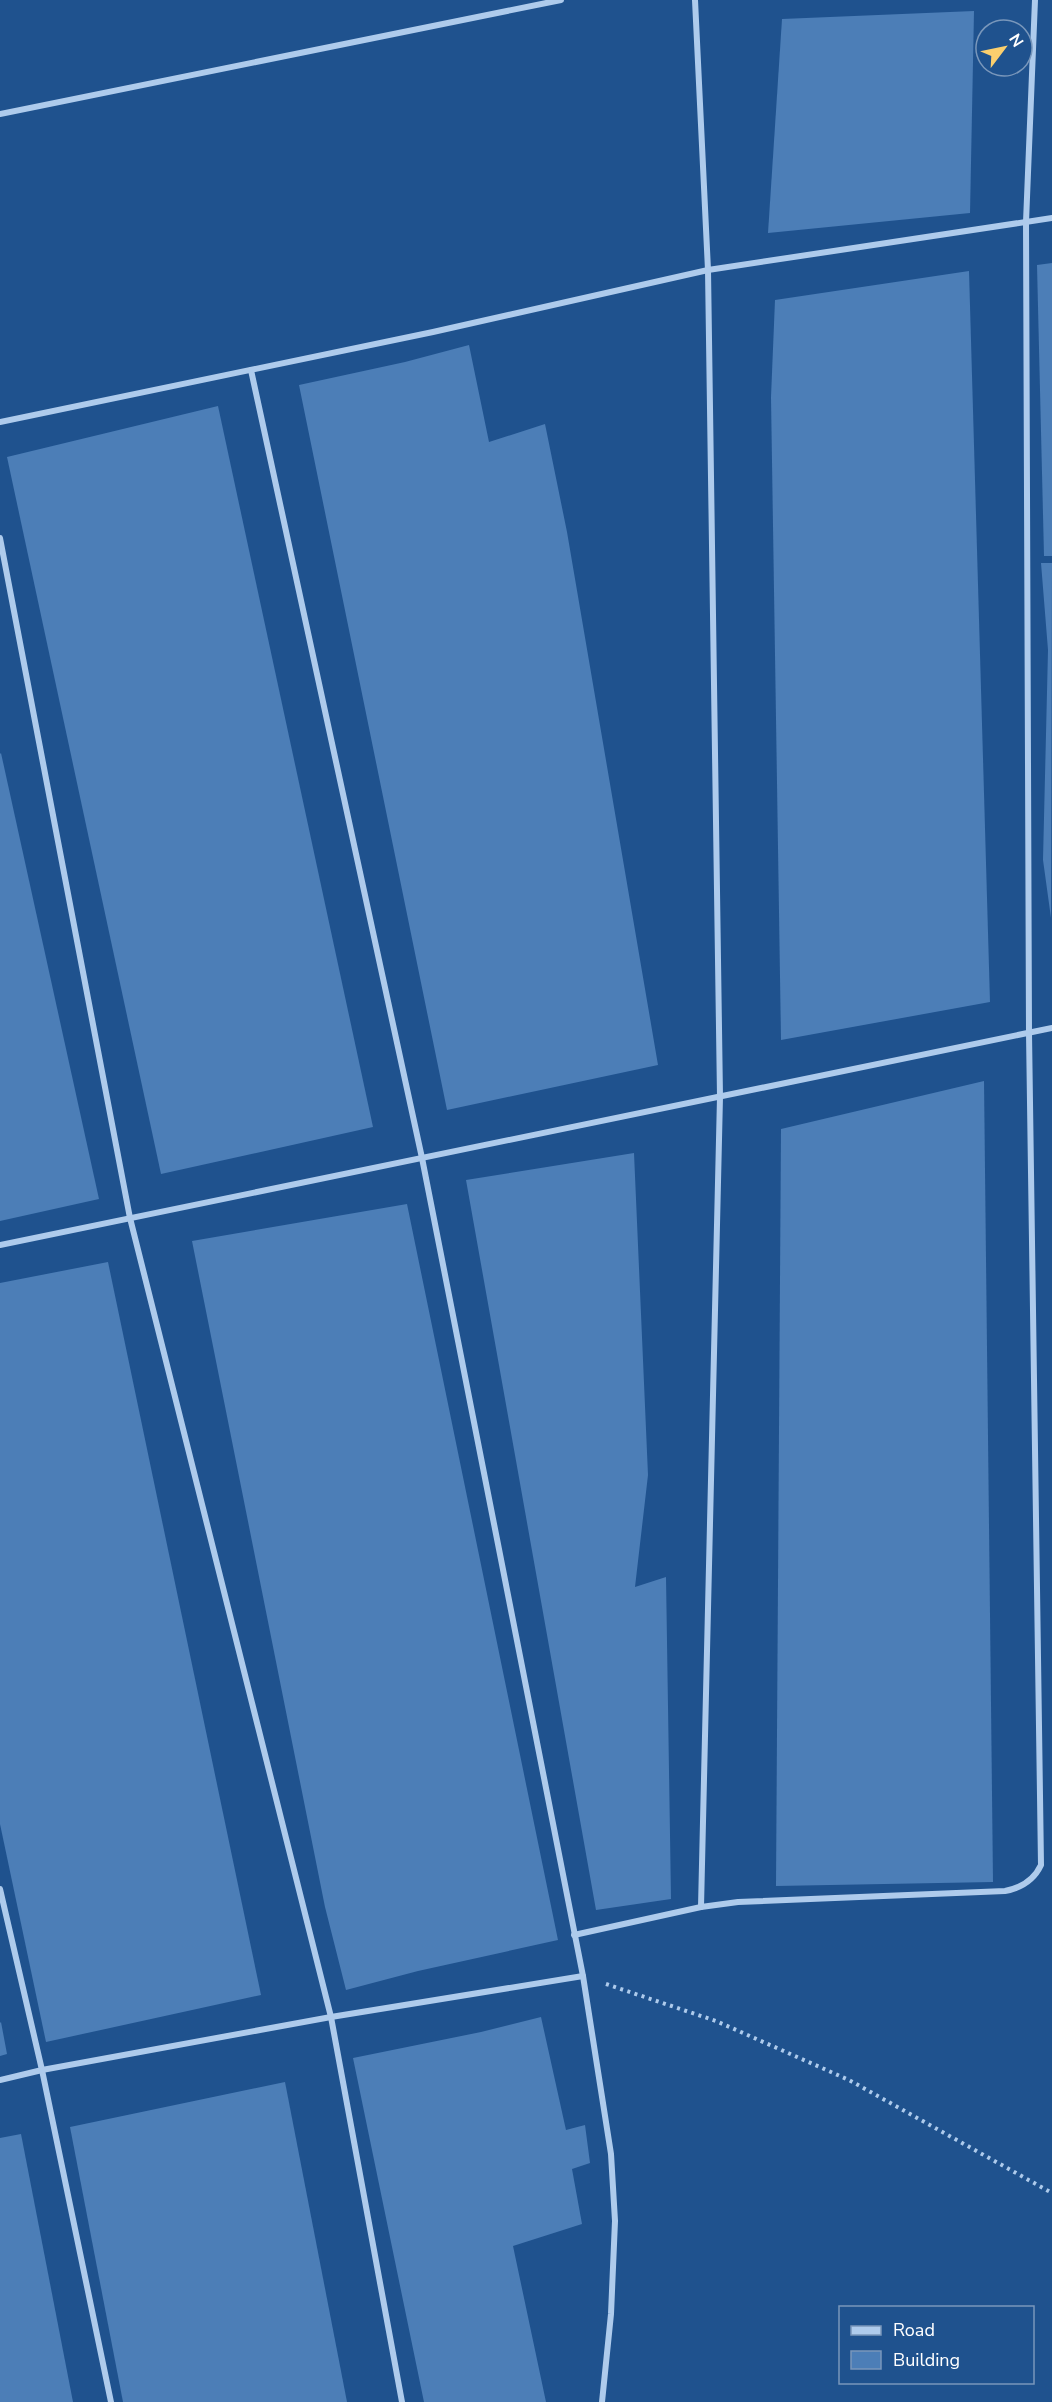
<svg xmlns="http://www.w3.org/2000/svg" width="1052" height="2402" viewBox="0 0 1052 2402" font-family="'Nunito Sans',sans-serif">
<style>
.building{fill:#4c7eb7}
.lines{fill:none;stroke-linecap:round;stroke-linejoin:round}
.path{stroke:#aecbec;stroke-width:4;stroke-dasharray:3 4.5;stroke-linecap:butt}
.street{stroke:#aecbec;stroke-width:6}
</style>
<rect width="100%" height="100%" fill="#1f528e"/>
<g class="building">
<polygon points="974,11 970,213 768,233 782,19"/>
<polygon points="1052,263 1052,556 1044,556 1037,265"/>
<polygon points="969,271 990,1002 781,1040 771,397 775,300"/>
<polygon points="469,345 489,442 545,424 567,532 658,1065 447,1110 299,385 405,362"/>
<polygon points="218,406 373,1127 161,1174 7,457"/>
<polygon points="1041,563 1052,563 1051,918 1043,860 1048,650"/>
<polygon points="1,753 99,1199 0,1221 0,754"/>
<polygon points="984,1081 993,1882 776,1886 781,1129"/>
<polygon points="634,1153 648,1475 635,1587 666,1577 671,1899 596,1910 466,1180"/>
<polygon points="407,1204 558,1940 418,1971 346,1990 325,1907 192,1241"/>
<polygon points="108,1262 261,1995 46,2042 0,1824 0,1283"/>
<polygon points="541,2017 566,2130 585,2125 590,2163 572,2169 582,2224 513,2246 546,2402 424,2402 353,2058 481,2032"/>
<polygon points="1,2022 7,2054 0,2056 0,2023"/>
<polygon points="285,2082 347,2402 123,2402 70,2127"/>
<polygon points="21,2134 73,2402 0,2402 0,2138"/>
</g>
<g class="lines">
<polyline class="path" points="606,1984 716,2021 849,2080 1052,2193"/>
<g class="street">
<polyline points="695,0 708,270 720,1097 701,1907"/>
<polyline points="0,114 561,0"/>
<polyline points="251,370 422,1158 583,1976 611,2154 615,2221 611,2314 602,2402"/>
<polyline points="0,422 433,332 708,270 1052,218"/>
<polyline points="0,538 130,1218 331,2017 402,2402"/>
<polyline points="0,1245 1052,1028"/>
<polyline points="0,1889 42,2070 111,2402"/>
<path d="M 574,1935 L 701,1907 L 738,1902 L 1005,1891 C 1021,1888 1034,1880 1041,1865 L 1029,1033 L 1026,222 L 1035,0"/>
<polyline points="0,2080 42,2070 331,2017 583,1976"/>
</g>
</g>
<rect x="839" y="2306" width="195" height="78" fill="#1f528e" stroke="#7997bb" stroke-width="1.5"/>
<rect x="851" y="2326" width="30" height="9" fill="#aecbec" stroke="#7997bb" stroke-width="1.5"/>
<text x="893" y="2336" font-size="18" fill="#ffffff">Road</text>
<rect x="851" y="2351" width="30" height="18" fill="#4c7eb7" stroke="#7997bb" stroke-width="1.5"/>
<text x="893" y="2366" font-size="18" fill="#ffffff">Building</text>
<g transform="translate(1004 48) rotate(58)"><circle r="28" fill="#1f528e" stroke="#7997bb" stroke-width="1.5"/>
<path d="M0-4.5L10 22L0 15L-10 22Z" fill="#facf6e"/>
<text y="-9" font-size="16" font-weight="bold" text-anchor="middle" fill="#ffffff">N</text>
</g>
</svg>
